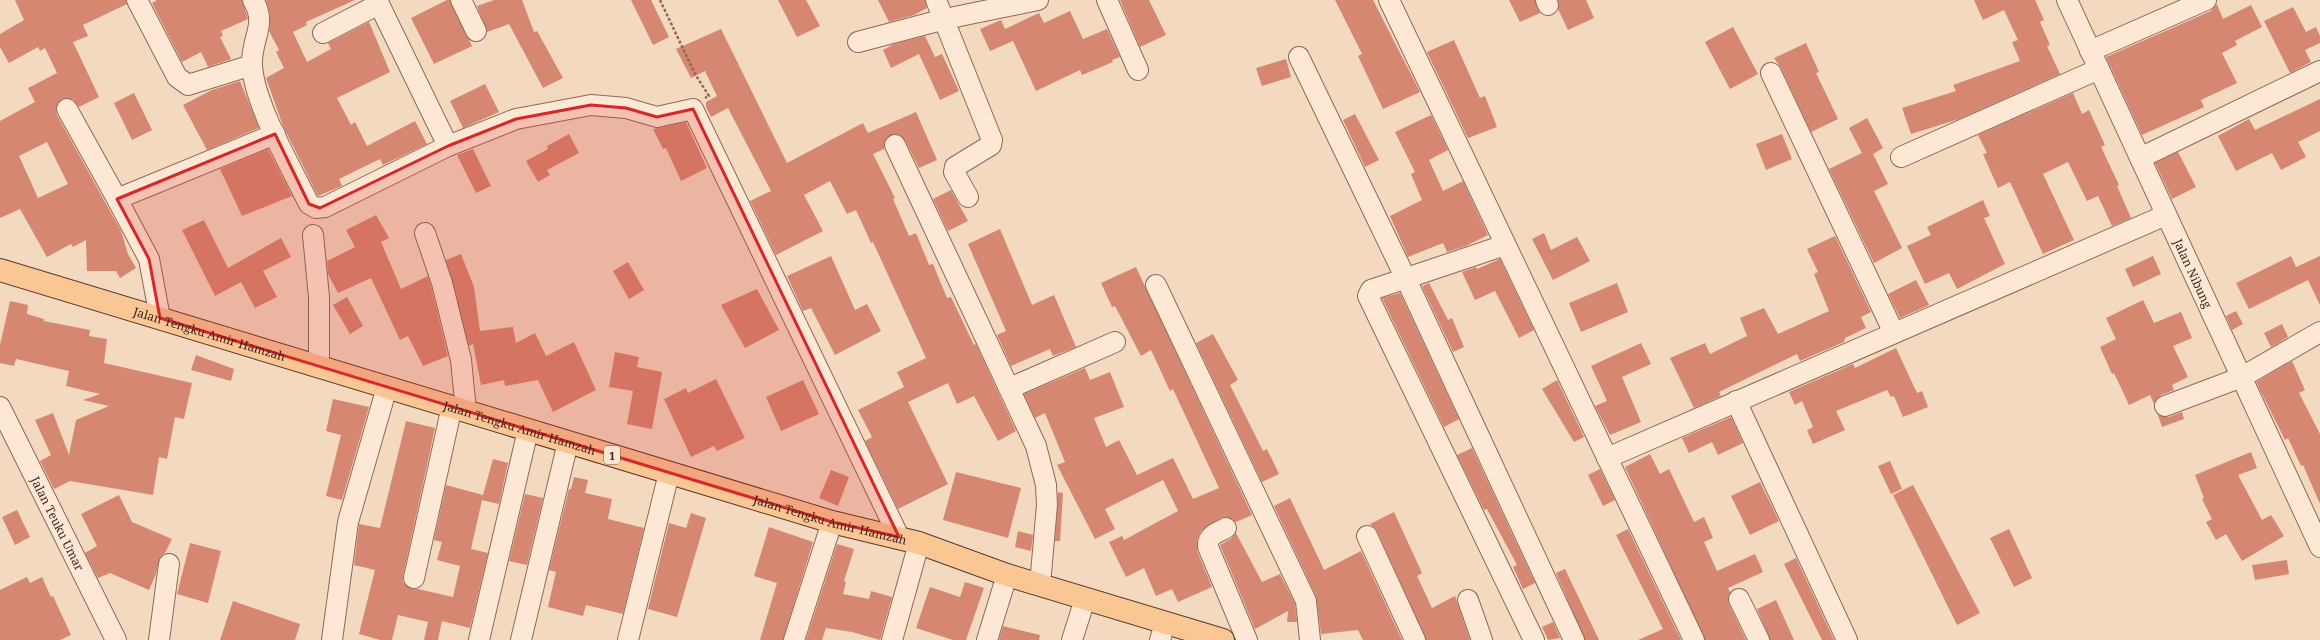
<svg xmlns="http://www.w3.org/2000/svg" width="2320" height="640" viewBox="0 0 2320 640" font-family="'Noto Serif',serif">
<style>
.building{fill:#d58772;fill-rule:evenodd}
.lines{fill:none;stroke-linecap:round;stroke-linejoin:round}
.minor-casing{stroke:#8e6956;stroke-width:22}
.major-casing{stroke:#5b382b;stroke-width:24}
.path{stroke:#8e6956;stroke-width:2.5;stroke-dasharray:3 2;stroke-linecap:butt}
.minor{stroke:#fce8d5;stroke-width:20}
.major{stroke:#fac694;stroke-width:22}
.marked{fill:#d62828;fill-opacity:0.2;stroke:#d62828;stroke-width:3;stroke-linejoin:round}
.labels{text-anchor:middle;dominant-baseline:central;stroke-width:3;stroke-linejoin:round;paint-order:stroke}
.shield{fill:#f9e5d1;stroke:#755f52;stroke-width:1}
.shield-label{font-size:11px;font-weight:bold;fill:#3c251c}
.street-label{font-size:12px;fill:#3c251c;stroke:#f9e5d1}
</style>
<rect width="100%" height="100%" fill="#f2d9c0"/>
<g class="building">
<path d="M 15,0 L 126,0 L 127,4 L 83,25 L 88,36 L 73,42 L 99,97 L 79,107 L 73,99 L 62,99 L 56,108 L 57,115 L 121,231 L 128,254 L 136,268 L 120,278 L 116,271 L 87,271 L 86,240 L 73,247 L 71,244 L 47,257 L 20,209 L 0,218 L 0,121 L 35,102 L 28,88 L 57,73 L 45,48 L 40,51 L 38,47 L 9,63 L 0,47 L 0,34 L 24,20 ZM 47,142 L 68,184 L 38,198 L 19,156 Z"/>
<polygon points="157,0 242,0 248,19 221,31 223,36 220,37 231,59 208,67 201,52 182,62 152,3"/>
<polygon points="266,0 355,0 306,22 307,25 293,32 307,62 331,49 328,43 369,22 390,72 337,98 351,125 355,122 367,146 415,121 427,144 383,165 380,159 339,179 342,186 318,196 283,126 266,78 284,68 276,52 279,50 269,31 270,14"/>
<polygon points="447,0 450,0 472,46 434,64 411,18"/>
<polygon points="494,0 522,0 534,32 537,31 563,78 543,88 509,24 487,32 477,6"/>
<polygon points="631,0 651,0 669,37 653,45"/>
<polygon points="778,0 806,0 820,26 797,37"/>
<polygon points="878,0 925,0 927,8 914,15 889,22"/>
<polygon points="1120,0 1149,0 1166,35 1140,47"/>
<polygon points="1335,0 1373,0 1420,92 1383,109 1358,56 1362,54"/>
<polygon points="1509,0 1535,0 1540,13 1520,22"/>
<polygon points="1558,0 1586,0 1594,18 1568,30 1558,9"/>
<polygon points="1974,0 2035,0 2044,20 2040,22 2050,45 2047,46 2060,74 1959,119 1911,134 1902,108 1956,91 1953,85 2020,61 2012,42 2018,40 2004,10 1983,20"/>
<polygon points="2217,4 2223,19 2251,5 2262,27 2235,41 2237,45 2222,53 2237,83 2201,100 2204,107 2142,135 2106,57 2211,11"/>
<polygon points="2293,7 2306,32 2316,27 2320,36 2320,43 2305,50 2311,62 2290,73 2264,21"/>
<polygon points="1070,11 1083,39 1107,29 1120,57 1112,60 1113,62 1082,75 1080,70 1036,91 1013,41 990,51 980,29 1001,20 1005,29 1039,13 1044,23"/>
<polygon points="1733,27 1758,74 1730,89 1705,42"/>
<polygon points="721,29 787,163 863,123 868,133 916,112 937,160 919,168 905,140 896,134 886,138 884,149 873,154 895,198 893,199 909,236 916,233 929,265 933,264 947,298 951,297 974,345 976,344 1016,431 998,441 974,396 957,404 948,383 908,402 948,484 898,509 865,441 872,437 858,410 904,387 897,372 926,358 873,242 871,243 856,210 847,214 830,181 804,195 823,231 776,255 750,201 771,191 728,108 711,117 706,107 706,102 717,96 705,71 691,78 676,49"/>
<polygon points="925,36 935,57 942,54 959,91 940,100 919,54 891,68 883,50 894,44"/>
<polygon points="1454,40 1480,98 1485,96 1497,127 1468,138 1427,52"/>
<polygon points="1806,43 1819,72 1816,73 1838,119 1811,132 1781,68 1774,58"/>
<polygon points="1286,59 1291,77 1262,86 1256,68"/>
<polygon points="240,81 259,128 207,150 183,105 212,90"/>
<polygon points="485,84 499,112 463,128 450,101"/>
<polygon points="134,93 152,130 132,140 114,103"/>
<polygon points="2073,93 2082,114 2089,110 2105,145 2101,147 2119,185 2117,186 2131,218 2112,226 2098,196 2087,201 2068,162 2043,174 2074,240 2043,254 2010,182 1998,188 1983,154 1987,153 1978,135"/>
<polygon points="2320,99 2320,131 2298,142 2306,157 2281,170 2272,153 2236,171 2218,136 2249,119 2255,130"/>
<polygon points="1355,114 1379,160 1365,167 1343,120"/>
<polygon points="1431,115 1448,150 1429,160 1443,191 1463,181 1488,235 1466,246 1447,252 1443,243 1408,257 1390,216 1422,200 1411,174 1415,172 1395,132"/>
<polygon points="1867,118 1883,148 1873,154 1888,184 1874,191 1902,248 1874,263 1829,169 1862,153 1849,128"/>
<polygon points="686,122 707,168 681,181 666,148 663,149 653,129"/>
<polygon points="569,134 579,153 547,170 550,175 538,182 526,161 548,149 547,146"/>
<polygon points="1782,134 1792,159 1766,170 1756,144"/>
<polygon points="268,149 292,196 242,216 220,169"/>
<polygon points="473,149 491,186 476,193 457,155"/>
<polygon points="2178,152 2196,187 2172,199 2155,163"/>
<polygon points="951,190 968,221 948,231 933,199"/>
<polygon points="1983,200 1990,216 1984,218 2005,264 1957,289 1949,273 1925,284 1907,246 1931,235 1927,227"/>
<polygon points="376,215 389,238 381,242 401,289 428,276 431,286 448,356 423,366 408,336 400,340 371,278 338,293 328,274 327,261 355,247 346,230"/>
<polygon points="204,220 228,268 281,238 291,257 263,271 277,297 255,308 241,282 215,296 182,230"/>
<polygon points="1000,229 1032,305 1054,295 1076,347 1053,356 1050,349 1011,366 997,335 1006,331 968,244"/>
<polygon points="1544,233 1551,250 1577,237 1590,261 1553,280 1532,239"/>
<polygon points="1835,236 1871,312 1861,317 1866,328 1845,338 1844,342 1800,361 1797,354 1719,392 1721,396 1694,408 1670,358 1705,343 1710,354 1747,336 1740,318 1764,308 1778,334 1829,311 1814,274 1818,272 1807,249"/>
<polygon points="461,254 474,287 480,331 513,327 516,343 535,333 546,356 574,342 596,390 553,412 538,380 505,386 504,380 481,385 473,344 469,346 446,260"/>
<polygon points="831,256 855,310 867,304 881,331 835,355 811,308 803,311 787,276"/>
<polygon points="2153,256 2161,274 2133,287 2125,269"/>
<polygon points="2291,256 2296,267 2320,256 2320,305 2308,280 2249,309 2236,283"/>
<polygon points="1500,259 1534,330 1519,338 1495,291 1475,300 1462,272 1476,267 1477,269"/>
<polygon points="628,262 644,290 629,299 613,271"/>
<polygon points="1136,267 1252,515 1236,522 1227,517 1221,518 1201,531 1197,540 1197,551 1212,587 1178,602 1172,589 1156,596 1144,568 1126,577 1109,542 1122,536 1124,540 1178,511 1163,480 1105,509 1115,529 1095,539 1057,465 1065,462 1045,413 1035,418 1024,394 1085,368 1090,380 1110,372 1124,407 1094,418 1106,447 1119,440 1137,475 1173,458 1193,499 1219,488 1173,389 1170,391 1151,350 1141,356 1115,306 1112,307 1101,283"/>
<polygon points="1916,280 1929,305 1900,318 1888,294"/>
<polygon points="1429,283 1448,320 1452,318 1464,347 1453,352 1422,286"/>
<polygon points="1617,283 1628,312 1581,332 1569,303"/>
<polygon points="757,289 779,330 745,348 721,305"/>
<polygon points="1400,293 1459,419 1444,427 1382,298"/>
<polygon points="347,297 363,326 350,334 333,305"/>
<polygon points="2143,300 2154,323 2181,312 2192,338 2173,346 2188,377 2172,385 2174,390 2161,395 2154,404 2150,395 2129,405 2114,373 2112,374 2100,347 2116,339 2106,318"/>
<polygon points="10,301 28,305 27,314 44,319 44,321 90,330 89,336 107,339 104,363 192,383 184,419 175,417 167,459 159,457 153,495 70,481 54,489 40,461 51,455 35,420 53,413 69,455 76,420 109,406 83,400 100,394 66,386 69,371 16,359 14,366 0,363 0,345"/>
<polygon points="2236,311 2243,324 2232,330 2226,316"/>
<polygon points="2282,324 2288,337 2271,347 2264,333"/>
<polygon points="1213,334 1238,380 1230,385 1263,451 1267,449 1279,474 1262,482 1196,343"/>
<polygon points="1641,343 1651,364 1622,377 1641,422 1610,435 1595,406 1607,401 1591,366"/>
<polygon points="1896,348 1917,393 1922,391 1928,407 1903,417 1894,396 1891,397 1887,390 1836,411 1845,430 1813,444 1807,430 1813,427 1802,401 1795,405 1789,392 1853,364 1855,368"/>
<polygon points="615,352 639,357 637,367 662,372 652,429 627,424 633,391 609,387"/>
<polygon points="196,355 234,369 231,381 191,370"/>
<polygon points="2292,361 2305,390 2299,393 2320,434 2320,504 2303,465 2301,466 2288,438 2285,440 2256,382"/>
<polygon points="716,379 745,438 717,451 714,446 691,457 664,399 686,388 688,393"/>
<polygon points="803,380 819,414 781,431 766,397"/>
<polygon points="1557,380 1584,437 1574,442 1542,389"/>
<polygon points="333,399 369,407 342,500 326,496 341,435 326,431"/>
<polygon points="2182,412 2184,419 2162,427 2158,415 2169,417"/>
<polygon points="1731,417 1743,443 1718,455 1712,442 1689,453 1682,438"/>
<polygon points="406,421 435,428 403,576 403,582 411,589 418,589 453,597 460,566 437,560 442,542 434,540 446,485 483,495 493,459 508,463 499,504 482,500 471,549 488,553 470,628 442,621 438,640 424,640 428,622 398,615 392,640 380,640 359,634 375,570 354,565 359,524 380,528"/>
<polygon points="1472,448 1535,583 1523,589 1513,567 1517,565 1487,509 1484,510 1457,455"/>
<polygon points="2251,452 2257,468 2238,475 2262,520 2271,515 2284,536 2242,561 2226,534 2216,540 2206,522 2212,519 2202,499 2204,498 2195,475"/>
<polygon points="1650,454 1660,474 1669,469 1694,522 1704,517 1713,538 1704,542 1717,571 1755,554 1763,572 1728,588 1730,592 1728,598 1729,604 1746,640 1705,640 1625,467"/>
<polygon points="1890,461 1902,489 1891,494 1878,466"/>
<polygon points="1600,469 1615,500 1603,506 1588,475"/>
<polygon points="831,470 849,477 838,506 819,498"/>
<polygon points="956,472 1021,488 1008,538 943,520"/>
<polygon points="574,477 588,480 585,493 612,499 608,519 644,528 623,614 586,605 583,616 548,607 556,572 549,570 569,489 571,489"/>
<polygon points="1760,482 1779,521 1750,535 1731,496"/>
<polygon points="1913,485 1980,613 1957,625 1893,495"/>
<polygon points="1058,492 1063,493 1060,541 1055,541"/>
<polygon points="525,494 543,498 527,565 509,561"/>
<polygon points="119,495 132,522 172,539 165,553 160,557 156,574 149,590 110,573 98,578 85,553 97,546 81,514"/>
<polygon points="1290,498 1324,570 1361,551 1402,640 1363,640 1358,630 1321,634 1316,596 1274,506"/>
<polygon points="17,510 30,537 15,545 2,517"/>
<polygon points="1394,512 1422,573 1417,576 1432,608 1455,596 1470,640 1426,640 1377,531 1370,524"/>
<polygon points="691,513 706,518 677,617 648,609 669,523 686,528"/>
<polygon points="769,527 813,542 783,640 760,640 777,583 754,576"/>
<polygon points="1628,529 1681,640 1638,640 1663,629 1616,535"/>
<polygon points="2009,529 2032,578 2014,587 1990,538"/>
<polygon points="1018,531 1033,535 1031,551 1015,547"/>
<polygon points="1236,533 1262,582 1280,574 1295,604 1297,622 1287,622 1288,611 1255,629 1220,545 1232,538"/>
<polygon points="190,543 221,551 208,603 177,594"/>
<polygon points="837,544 854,549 844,581 846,582 843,594 869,599 871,591 892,597 880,640 852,632 826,628 822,640 806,640"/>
<polygon points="1796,558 1834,640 1822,640 1784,564"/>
<polygon points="2287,560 2289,574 2255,580 2252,565"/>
<polygon points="1565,569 1599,640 1585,640 1556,573"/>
<polygon points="27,577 30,583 42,577 51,597 53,596 71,635 60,640 0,640 0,590"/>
<polygon points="965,582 984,588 966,640 953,640 916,628 930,587 960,597"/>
<polygon points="1776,600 1794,640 1770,640 1757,609"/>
<polygon points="233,601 300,624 295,640 220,640"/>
<polygon points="1553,622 1560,638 1548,640 1542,627"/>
<polygon points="1003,626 1040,635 1039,640 999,640"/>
</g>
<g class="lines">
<g class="minor-casing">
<g id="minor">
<polyline points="137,0 177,77 188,85 252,65"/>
<path d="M 253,0 C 268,25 251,37 252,65 C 254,104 291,167 309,204 L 316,208 L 325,207 L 448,146 L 516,119 L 591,105 L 626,108 L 657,117 L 693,109 L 899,537"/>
<polyline points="377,0 448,146"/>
<polyline points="461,0 476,31"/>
<polyline points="936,0 992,140 991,145 955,167 954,172 968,197"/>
<polyline points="1107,0 1138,70"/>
<polyline points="1389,0 1694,640"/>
<polyline points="1546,0 1548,5"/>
<path id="s1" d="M 2067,0 L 2320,547"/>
<polyline points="323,33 379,4"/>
<polyline points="858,42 945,19 1038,0"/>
<polyline points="2090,51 2206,0"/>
<polyline points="1299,57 1406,279 1574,640"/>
<polyline points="1771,73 1894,333"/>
<polyline points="67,109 117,199"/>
<polyline points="895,145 1036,446 1046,485 1047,505 1040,585"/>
<polyline points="1901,157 2099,69"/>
<polyline points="2140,158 2320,71"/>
<polyline points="425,233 442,283 461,360 466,411"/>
<polyline points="313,235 319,297 319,366"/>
<polyline points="1505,245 1371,290 1368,296 1534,640"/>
<polyline points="1156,285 1306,601 1310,640"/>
<polyline points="160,318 149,259 117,199 275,134"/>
<polyline points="1010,388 1115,342"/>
<polyline points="1736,401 1847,640"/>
<polyline points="2165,406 2242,377 2320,332"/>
<path id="s2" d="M 0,407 L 116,640"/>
<polyline points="1607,458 2166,215"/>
<path d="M 1226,528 C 1217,533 1207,535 1208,547 L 1247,640"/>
<polyline points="1367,536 1415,640"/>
<polyline points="414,578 452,406"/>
<polyline points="1739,599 1759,640"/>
<polyline points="1468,600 1482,640"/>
<polyline points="159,640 169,564"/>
<polyline points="332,640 348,522 387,387"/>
<polyline points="479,640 528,430"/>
<polyline points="521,640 568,442"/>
<polyline points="628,640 669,473"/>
<polyline points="794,640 832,522"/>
<polyline points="892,640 919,543"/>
<polyline points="987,640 1007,575"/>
<polyline points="1072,640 1085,599"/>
<polyline points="1160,640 1165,623"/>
</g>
</g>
<g class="major-casing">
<g id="major">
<path id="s3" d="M 0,270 L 832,522 L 919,543 L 1007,575 L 1223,640"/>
</g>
</g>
<polyline class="path" points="660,0 695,74 709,96 705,98"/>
<use href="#minor" class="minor"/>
<use href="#major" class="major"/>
</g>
<path class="marked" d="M 591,105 L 626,108 L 657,117 L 693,109 L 899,537 L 832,522 L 160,318 L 149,259 L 117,199 L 275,134 L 309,204 L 320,208 L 448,146 L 516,119 Z"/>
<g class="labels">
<rect class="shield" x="604" y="446" width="16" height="18" rx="3"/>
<g class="shield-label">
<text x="612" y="455">1</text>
</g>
<g class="street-label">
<text stroke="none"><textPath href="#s1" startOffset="301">Jalan Nibung</textPath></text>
<text stroke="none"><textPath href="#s3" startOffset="219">Jalan Tengku Amir Hamzah</textPath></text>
<text stroke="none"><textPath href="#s3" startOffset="543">Jalan Tengku Amir Hamzah</textPath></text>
<text stroke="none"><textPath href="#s3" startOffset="867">Jalan Tengku Amir Hamzah</textPath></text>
<text stroke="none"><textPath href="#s2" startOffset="130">Jalan Teuku Umar</textPath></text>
</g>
</g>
</svg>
